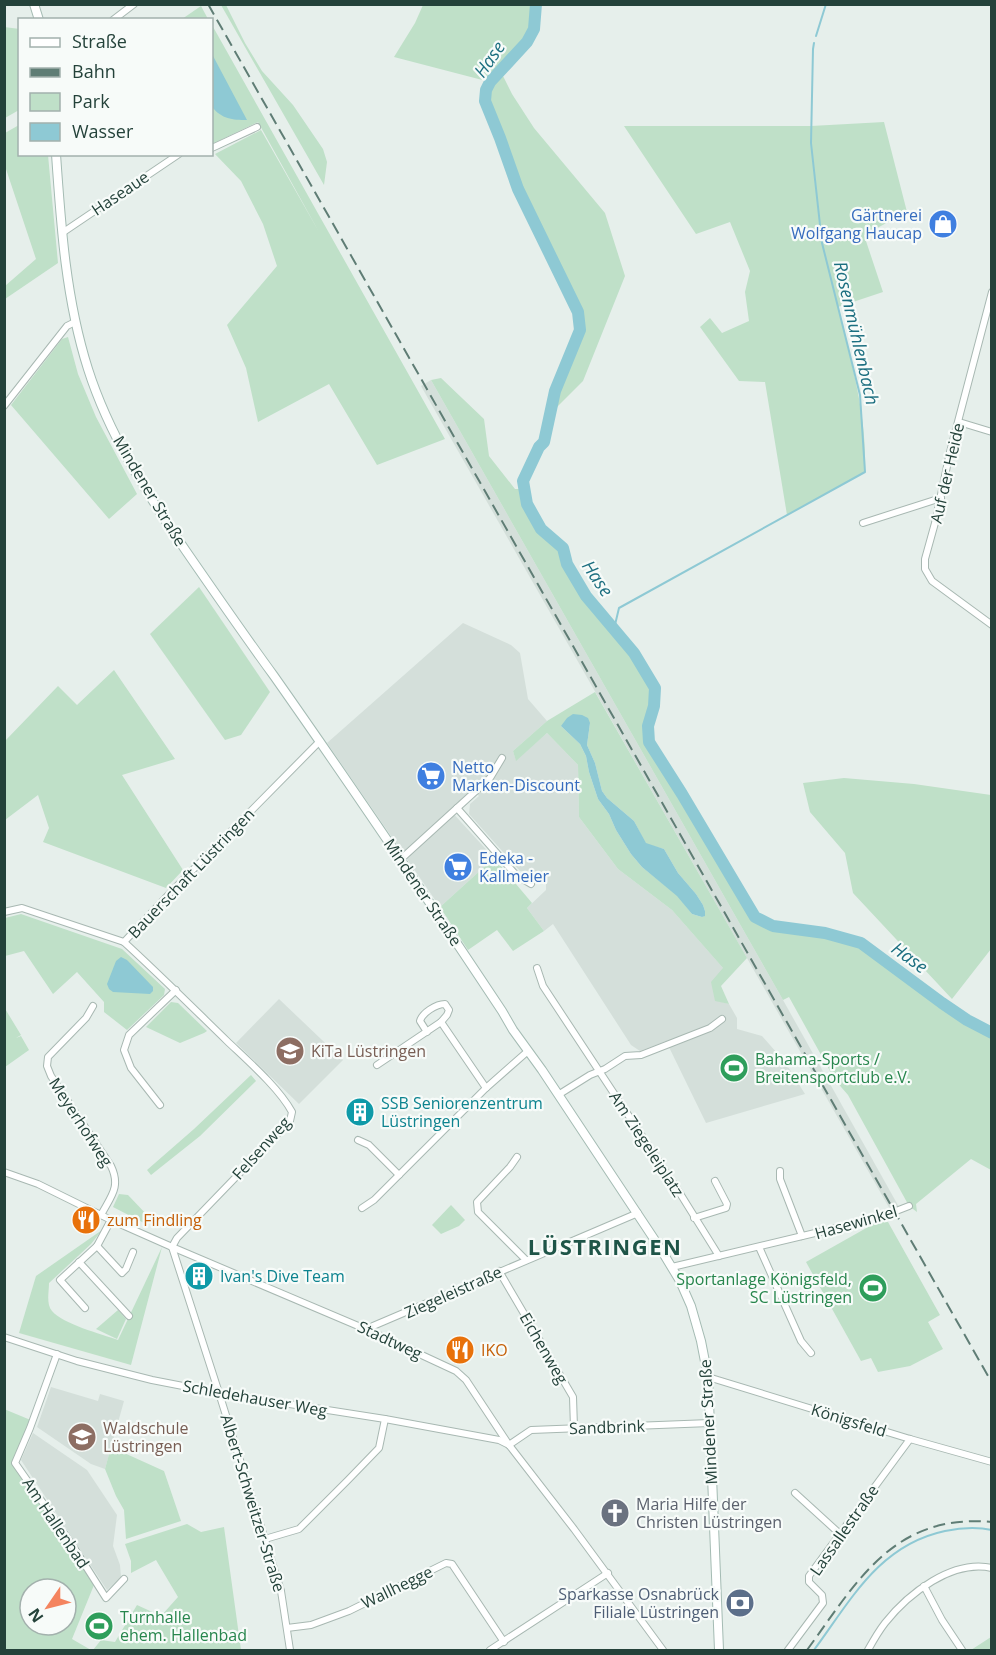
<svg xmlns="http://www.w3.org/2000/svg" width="996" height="1655" viewBox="0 0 996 1655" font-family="'Open Sans',sans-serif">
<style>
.built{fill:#d4dfda}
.green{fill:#bfe0c8;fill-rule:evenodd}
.water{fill:#8ec9d4}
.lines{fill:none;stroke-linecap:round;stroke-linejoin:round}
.stream{stroke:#8ec9d4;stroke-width:2}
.river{stroke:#8ec9d4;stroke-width:12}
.minor-casing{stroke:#a8b8b2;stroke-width:8}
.secondary-casing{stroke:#a4bbb3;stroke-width:10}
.minor{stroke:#fff;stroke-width:6}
.secondary{stroke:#fff;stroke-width:8}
.rail{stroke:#5f7d75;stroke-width:2;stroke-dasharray:12 6;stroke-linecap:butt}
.labels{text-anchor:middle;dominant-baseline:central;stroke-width:4.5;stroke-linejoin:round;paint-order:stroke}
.street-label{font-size:16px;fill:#24423a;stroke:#f7fbf9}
.shop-label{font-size:16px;fill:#366cbe;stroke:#f7fbf9;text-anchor:start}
.education-label{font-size:16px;fill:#785e54;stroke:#f7fbf9;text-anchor:start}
.leisure-label{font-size:16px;fill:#27864d;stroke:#f7fbf9;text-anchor:start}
.culture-label{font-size:16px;fill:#0d838f;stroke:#f7fbf9;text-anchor:start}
.food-label{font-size:16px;fill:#c56008;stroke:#f7fbf9;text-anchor:start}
.worship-label{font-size:16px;fill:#5b616d;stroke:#f7fbf9;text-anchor:start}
.service-label{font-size:16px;fill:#4e5e75;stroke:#f7fbf9;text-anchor:end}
.water-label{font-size:18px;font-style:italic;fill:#1c6f80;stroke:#f7fbf9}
.district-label{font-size:22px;font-weight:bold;letter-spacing:1.5px;fill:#1f5548;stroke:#f7fbf9}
</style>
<rect width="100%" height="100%" fill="#e6efeb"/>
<g class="built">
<polygon points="431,380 783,1000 899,1207 891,1211 421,386"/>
<polygon points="463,623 511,645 520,653 528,699 547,721 513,751 516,760 547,733 578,765 579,817 618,869 672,910 724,969 715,1000 729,1004 737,1018 737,1029 762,1036 785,1062 805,1094 706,1123 666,1041 640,1051 631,1045 553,924 544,931 527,908 546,890 546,881 538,872 520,871 469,814 470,804 479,796 472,789 450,810 494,858 440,907 327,743"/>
<polygon points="279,999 343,1060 299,1104 236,1043"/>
<polygon points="51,1387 98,1401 100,1394 124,1401 105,1469 91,1464 37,1427"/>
<polygon points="33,1433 87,1470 117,1515 113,1546 120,1565 121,1577 107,1590 21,1460"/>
</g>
<g class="green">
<polygon points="221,5 226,5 245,43 262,71 293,105 323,149 327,162 324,185"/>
<polygon points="423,5 537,5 534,29 527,42 500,70 512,94 534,128 605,213 625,276 583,381 551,413 552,400 555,391 580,330 578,312 518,189 500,138 485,101 486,90 490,82 394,57 415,23"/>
<polygon points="201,6 208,19 182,19"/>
<polygon points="212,25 445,439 377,465 329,384 258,422 246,368 227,325 277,266 263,224 241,181 215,154 261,130 319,232 258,122 212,144"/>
<polygon points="4,27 20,29 19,110 5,118"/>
<path d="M 884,122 L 907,212 L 864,235 L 883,292 L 838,307 C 851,363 867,413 865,472 L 787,515 L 765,382 L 739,381 L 700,327 L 710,318 L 722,333 L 749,321 L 745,292 L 750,271 L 730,222 L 696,234 L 624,126 L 811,126 Z"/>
<polygon points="19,125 20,154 48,155 58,263 5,299 5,286 36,259 5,166 5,133"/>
<polygon points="68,337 78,374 96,417 137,494 109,519 11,405 62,339"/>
<polygon points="441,378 484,419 489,456 515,489 523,489 527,504 541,529 563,548 567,564 586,596 634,653 655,688 654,706 648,726 649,742 682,794 755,917 773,926 825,933 858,942 942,1003 967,1020 991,1033 991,1170 971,1159 916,1204 917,1212 909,1206 848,1095 835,1080 789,997 783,1000 431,380"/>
<polygon points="199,587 270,692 241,735 225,740 150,634"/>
<polygon points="114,670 175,759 122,775 183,870 166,888 43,842 49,828 38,795 5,820 5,741 58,686 77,705"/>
<path d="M 595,692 L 747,958 L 721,986 L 729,1004 L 715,1001 L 711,982 L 723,968 L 672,910 L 618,869 L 579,817 L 578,765 L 547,733 L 516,761 L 513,751 L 547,721 ZM 590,723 L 587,745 L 595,763 L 602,791 L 607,798 L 634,821 L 646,844 L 664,849 L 678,873 L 696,894 L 703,905 L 705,911 L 704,916 L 702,917 L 692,914 L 678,896 L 642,867 L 631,854 L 616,830 L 609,814 L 598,799 L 589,772 L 586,756 L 580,744 L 561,726 Z"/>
<polygon points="844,778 914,784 991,795 991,949 952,999 853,893 845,853 810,812 803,783"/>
<polygon points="494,858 532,903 527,908 544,931 513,951 497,930 468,950 440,907"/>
<polygon points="21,914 122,949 165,989 164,995 127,1030 104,1012 104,1002 77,972 53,994 24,951 5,956 5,918"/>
<polygon points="171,1002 178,1003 207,1031 204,1033 180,1043 146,1027"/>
<polygon points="4,1007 21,1035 16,1038 21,1036 29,1050 5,1067"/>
<polygon points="251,1075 256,1081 200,1136 151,1175 147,1170 194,1129"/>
<polygon points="119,1194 128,1195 148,1216 144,1223 113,1207"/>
<polygon points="451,1205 465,1220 459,1226 441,1234 432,1225"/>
<polygon points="877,1222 888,1222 940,1315 928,1322 943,1349 910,1366 878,1372 871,1358 861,1361 806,1262"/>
<path d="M 102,1230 L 91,1244 L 49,1283 C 49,1292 46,1304 52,1311 C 63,1324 101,1334 118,1340 L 162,1247 L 131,1365 L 19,1333 L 36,1276 Z"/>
<polygon points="118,1310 126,1319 117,1339 96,1329"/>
<path d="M 4,1409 L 33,1421 L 12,1464 L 94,1585 L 72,1639 L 91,1650 L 5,1650 ZM 30,1589 L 66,1589 L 66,1625 L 30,1625 Z"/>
<polygon points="111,1447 164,1471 181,1521 126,1539 124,1510 116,1496 105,1469"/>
<polygon points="187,1524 201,1532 224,1527 241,1650 93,1650 101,1640 115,1642 137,1605 161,1616 178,1597 156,1560 131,1573 131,1561 125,1544"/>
<polygon points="991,1637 991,1650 971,1650"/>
</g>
<g class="water">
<path d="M 212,54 L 247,120 C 232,120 222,119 212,107 Z"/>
<polygon points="573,714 582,715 588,718 590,723 587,745 595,763 602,791 607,798 634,821 646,843 664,849 678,873 696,894 703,905 705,911 705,916 702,917 692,914 677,896 642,867 631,854 616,830 609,814 598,799 589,772 586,756 580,744 561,726 567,718"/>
<polygon points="121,957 127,960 153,987 153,991 150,994 113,992 109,989 107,984 116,961"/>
</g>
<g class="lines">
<g class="stream">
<polyline points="816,36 826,4"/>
<polyline points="614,629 619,608 865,472 860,395 822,243 811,143 813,49 814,43"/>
<path d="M 814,1650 C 851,1600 879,1545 945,1531 C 960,1528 977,1527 992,1530"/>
</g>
<polyline class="river" points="536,4 534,29 527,42 490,82 486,90 485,101 500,138 518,189 578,312 580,330 555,391 544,442 539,447 523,481 527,504 541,529 563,548 567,564 586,596 634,653 655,688 654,706 648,726 649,742 682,794 755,917 773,926 825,933 861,943 942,1003 967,1020 992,1033"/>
<g class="minor-casing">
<g id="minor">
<polyline points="113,20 134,4"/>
<polyline points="212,148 257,127"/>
<polyline points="62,233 179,154"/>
<polyline points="992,292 950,452 935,523 925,559 925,569 932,581 992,625"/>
<polyline points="4,406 67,326 75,322"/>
<polyline points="959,422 992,432"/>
<polyline points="863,523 941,498"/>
<polyline points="457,808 516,875 531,884"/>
<polyline points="401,859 490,778 502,758"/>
<polyline points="4,912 22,908 124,942 172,891 320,741"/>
<path d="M 124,942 C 159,974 193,1008 227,1041 C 248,1061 279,1088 292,1112 L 290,1121 L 177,1238 L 172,1247 L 219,1393 L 281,1591 L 290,1650"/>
<polyline points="537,968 543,986 681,1195 719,1256"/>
<path d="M 93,1006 L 86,1018 L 48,1057 L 47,1066 L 51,1076 L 111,1166 C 121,1187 111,1196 101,1215"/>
<polyline points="441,1022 486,1088"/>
<path d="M 377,1065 L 441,1022 L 447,1015 L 449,1010 L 445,1004 C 436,1004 422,1013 420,1021 L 427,1032"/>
<polyline points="558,1095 590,1075 605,1069 625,1056 641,1055 710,1028 722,1019"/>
<polyline points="160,1105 131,1068 124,1050 129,1035 176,990"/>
<polyline points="358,1140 369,1145 399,1175"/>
<polyline points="517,1157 510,1167 477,1202 478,1212 526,1260"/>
<polyline points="780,1171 780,1179 802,1236"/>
<polyline points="4,1172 38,1184 111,1220 172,1247 370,1331 456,1371 466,1380 509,1445 574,1529 663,1650"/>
<polyline points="362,1208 374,1200 486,1088 528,1051"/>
<polyline points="694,1218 726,1208 727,1204 715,1181"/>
<polyline points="97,1246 122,1273 126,1269 133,1252"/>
<polyline points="759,1247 801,1341 811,1353"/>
<polyline points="79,1262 129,1316"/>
<polyline points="672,1267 878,1218 909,1206"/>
<polyline points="499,1271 573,1397 574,1428"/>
<polyline points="85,1308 60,1280 97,1246 111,1220"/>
<polyline points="370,1331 373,1326 638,1213"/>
<polyline points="4,1337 77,1361 152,1380 219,1393 385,1419 499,1440 509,1445"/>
<polyline points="57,1354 30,1428 15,1463 71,1543 106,1598 124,1579"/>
<polyline points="708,1377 910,1439 992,1462"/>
<polyline points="509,1445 531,1430 710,1423"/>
<polyline points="795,1493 840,1534"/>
<polyline points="265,1539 299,1529 348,1480 379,1448 385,1419"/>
<polyline points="924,1586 942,1620 962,1650"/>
<polyline points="287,1628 311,1625 349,1611 446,1563 452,1564 504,1642"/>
<polyline points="490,1650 608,1573"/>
<polyline points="788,1650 823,1603 822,1595 809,1582 809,1576 910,1439"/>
<path d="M 868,1650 C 873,1641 878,1632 885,1623 C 908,1594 952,1559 992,1568"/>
</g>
</g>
<g class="secondary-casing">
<g id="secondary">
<polyline points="34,4 39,20"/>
<path d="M 56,154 C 61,227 66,300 88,369 C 109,435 147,494 186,551 C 215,593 244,635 274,676 C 352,787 427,898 502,1011 L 513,1030 L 542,1070 L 660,1248 L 680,1281 L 691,1306 L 701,1341 L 708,1377 L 719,1650"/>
</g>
</g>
<use href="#minor" class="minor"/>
<use href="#secondary" class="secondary"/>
<g class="rail">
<polyline points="208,4 992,1383"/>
<path d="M 807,1650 C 857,1582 893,1513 992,1522"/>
</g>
</g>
<defs>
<g id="shop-disc" transform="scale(1.5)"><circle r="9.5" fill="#3f7fe0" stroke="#f7fbf9"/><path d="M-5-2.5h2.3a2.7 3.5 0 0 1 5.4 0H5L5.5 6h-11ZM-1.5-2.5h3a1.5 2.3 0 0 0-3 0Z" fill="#fff"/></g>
<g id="supermarket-disc" transform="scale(1.5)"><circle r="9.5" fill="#3f7fe0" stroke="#f7fbf9"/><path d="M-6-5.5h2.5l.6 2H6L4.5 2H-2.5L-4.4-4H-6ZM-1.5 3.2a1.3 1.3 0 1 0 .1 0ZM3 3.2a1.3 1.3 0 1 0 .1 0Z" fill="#fff"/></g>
<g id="school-disc" transform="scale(1.5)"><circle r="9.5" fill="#8d6e63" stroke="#f7fbf9"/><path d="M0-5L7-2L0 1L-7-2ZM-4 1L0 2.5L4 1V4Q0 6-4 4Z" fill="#fff"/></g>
<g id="stadium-disc" transform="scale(1.5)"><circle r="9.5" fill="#2e9e5b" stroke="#f7fbf9"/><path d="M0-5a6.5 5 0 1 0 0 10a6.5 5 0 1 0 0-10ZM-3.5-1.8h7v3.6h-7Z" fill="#fff"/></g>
<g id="building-disc" transform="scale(1.5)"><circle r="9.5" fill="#0f9aa8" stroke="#f7fbf9"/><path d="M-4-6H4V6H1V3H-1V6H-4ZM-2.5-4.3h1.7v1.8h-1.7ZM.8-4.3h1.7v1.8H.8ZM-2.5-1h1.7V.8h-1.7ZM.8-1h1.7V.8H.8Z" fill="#fff"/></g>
<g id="restaurant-disc" transform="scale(1.5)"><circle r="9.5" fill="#e8710a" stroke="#f7fbf9"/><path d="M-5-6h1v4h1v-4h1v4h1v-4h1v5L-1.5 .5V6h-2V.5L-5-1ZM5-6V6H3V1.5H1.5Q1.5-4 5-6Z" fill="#fff"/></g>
<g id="church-disc" transform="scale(1.5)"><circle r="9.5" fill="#6b7280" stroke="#f7fbf9"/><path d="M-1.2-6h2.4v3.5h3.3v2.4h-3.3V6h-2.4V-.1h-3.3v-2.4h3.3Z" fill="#fff"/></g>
<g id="bank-disc" transform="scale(1.5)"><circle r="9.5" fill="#5c6f8a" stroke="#f7fbf9"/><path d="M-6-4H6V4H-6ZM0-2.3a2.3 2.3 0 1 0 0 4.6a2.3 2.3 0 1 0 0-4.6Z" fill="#fff"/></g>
</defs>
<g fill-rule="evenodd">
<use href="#shop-disc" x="943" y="224"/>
<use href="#supermarket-disc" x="431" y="776"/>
<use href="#supermarket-disc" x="458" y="867"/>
<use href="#school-disc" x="290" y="1051"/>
<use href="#stadium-disc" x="734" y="1068"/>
<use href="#building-disc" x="360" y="1112"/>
<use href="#restaurant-disc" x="86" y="1220"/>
<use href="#building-disc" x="199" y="1276"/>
<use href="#stadium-disc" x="873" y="1288"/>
<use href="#restaurant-disc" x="460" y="1350"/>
<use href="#school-disc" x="82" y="1437"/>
<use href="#church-disc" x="615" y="1513"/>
<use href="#bank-disc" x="740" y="1603"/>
<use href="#stadium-disc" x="99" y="1626"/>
</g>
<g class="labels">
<g class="street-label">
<text transform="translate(120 193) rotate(-34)">Haseaue</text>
<text transform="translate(947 473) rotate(-77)">Auf der Heide</text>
<text transform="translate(150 491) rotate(59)">Mindener Straße</text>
<text transform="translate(191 873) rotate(-46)">Bauerschaft Lüstringen</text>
<text transform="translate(423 892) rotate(56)">Mindener Straße</text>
<text transform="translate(81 1122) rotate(57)">Meyerhofweg</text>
<text transform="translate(647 1144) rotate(57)">Am Ziegeleiplatz</text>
<text transform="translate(261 1148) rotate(-48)">Felsenweg</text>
<text transform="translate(856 1222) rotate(-16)">Hasewinkel</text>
<text transform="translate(453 1292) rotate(-24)">Ziegeleistraße</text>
<text transform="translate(390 1340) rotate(25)">Stadtweg</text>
<text transform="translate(544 1348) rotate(60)">Eichenweg</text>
<text transform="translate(255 1398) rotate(10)">Schledehauser Weg</text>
<text transform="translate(849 1420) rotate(17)">Königsfeld</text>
<text transform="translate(708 1422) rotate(-93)">Mindener Straße</text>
<text transform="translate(607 1427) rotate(-2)">Sandbrink</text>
<text transform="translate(253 1503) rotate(73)">Albert-Schweitzer-Straße</text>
<text transform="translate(56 1523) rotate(56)">Am Hallenbad</text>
<text transform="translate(844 1530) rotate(-55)">Lassallestraße</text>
<text transform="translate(397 1587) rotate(-26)">Wallhegge</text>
</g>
<g class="shop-label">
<text x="922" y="215" text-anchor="end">Gärtnerei<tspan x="922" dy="18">Wolfgang Haucap</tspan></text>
<text x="452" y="767">Netto<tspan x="452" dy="18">Marken-Discount</tspan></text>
<text x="479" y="858">Edeka -<tspan x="479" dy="18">Kallmeier</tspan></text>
</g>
<g class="education-label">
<text x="311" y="1051">KiTa Lüstringen</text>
<text x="103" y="1428">Waldschule<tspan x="103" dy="18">Lüstringen</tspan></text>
</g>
<g class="leisure-label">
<text x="755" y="1059">Bahama-Sports /<tspan x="755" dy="18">Breitensportclub e.V.</tspan></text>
<text x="852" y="1279" text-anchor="end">Sportanlage Königsfeld,<tspan x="852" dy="18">SC Lüstringen</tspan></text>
<text x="120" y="1617">Turnhalle<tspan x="120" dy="18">ehem. Hallenbad</tspan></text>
</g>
<g class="culture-label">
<text x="381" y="1103">SSB Seniorenzentrum<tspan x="381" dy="18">Lüstringen</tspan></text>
<text x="220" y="1276">Ivan's Dive Team</text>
</g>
<g class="food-label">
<text x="107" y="1220">zum Findling</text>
<text x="481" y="1350">IKO</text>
</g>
<g class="worship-label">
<text x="636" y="1504">Maria Hilfe der<tspan x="636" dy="18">Christen Lüstringen</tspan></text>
</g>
<g class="service-label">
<text x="719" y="1594">Sparkasse Osnabrück<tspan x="719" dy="18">Filiale Lüstringen</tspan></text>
</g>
<g class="water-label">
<text transform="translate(489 59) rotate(-55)">Hase</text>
<text transform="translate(857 333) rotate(77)">Rosenmühlenbach</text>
<text transform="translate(598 578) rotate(56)">Hase</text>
<text transform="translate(910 957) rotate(36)">Hase</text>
</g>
<g class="district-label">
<text x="605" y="1246">LÜSTRINGEN</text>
</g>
</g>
<rect width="996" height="1655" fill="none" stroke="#24423a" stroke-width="12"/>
<rect x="18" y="18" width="195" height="138" fill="#f7fbf9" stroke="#a3b1ad" stroke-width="1.5"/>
<rect x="30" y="38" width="30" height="9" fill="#ffffff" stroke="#a3b1ad" stroke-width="1.5"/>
<text x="72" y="48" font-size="18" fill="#24423a">Straße</text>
<rect x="30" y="68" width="30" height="9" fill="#5f7d75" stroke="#a3b1ad" stroke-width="1.5"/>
<text x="72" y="78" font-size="18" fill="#24423a">Bahn</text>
<rect x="30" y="93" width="30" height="18" fill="#bfe0c8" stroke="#a3b1ad" stroke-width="1.5"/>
<text x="72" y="108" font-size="18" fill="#24423a">Park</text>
<rect x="30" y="123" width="30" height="18" fill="#8ec9d4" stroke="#a3b1ad" stroke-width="1.5"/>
<text x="72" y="138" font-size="18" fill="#24423a">Wasser</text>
<g transform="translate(48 1607) rotate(235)"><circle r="28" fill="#f7fbf9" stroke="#a3b1ad" stroke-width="1.5"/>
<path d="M0-4.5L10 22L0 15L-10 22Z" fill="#f4845f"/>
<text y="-9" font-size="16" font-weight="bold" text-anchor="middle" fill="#24423a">N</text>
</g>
</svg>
